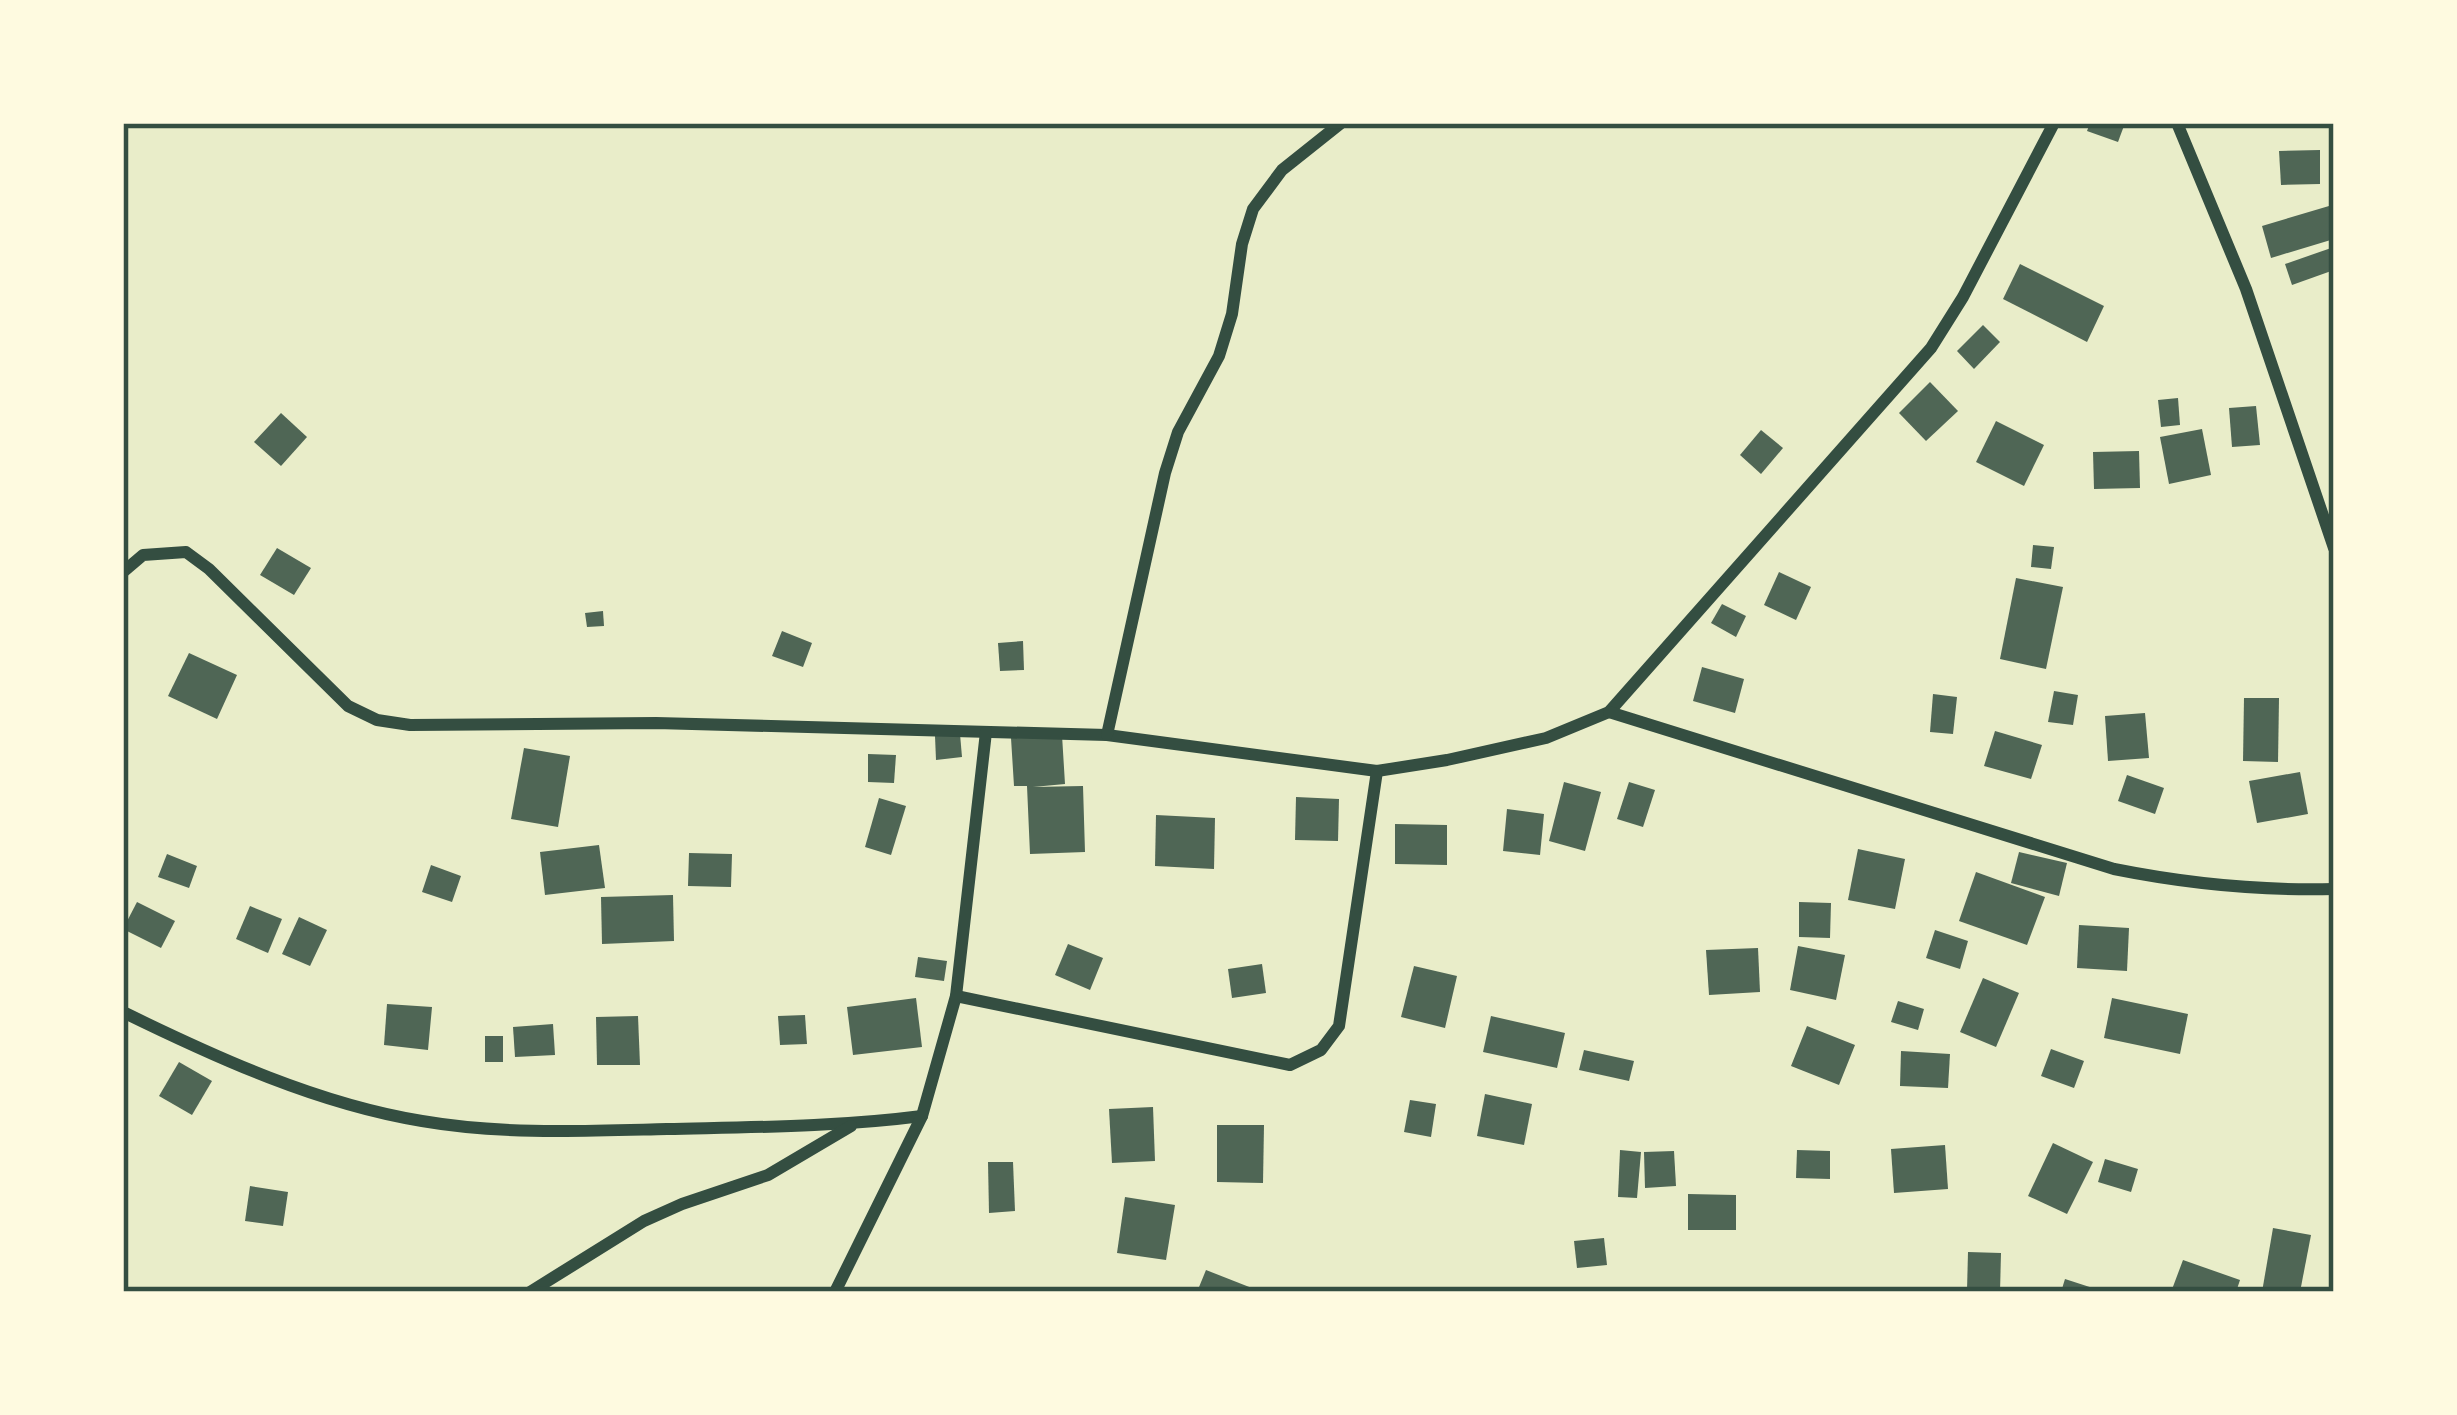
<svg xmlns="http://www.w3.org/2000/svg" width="2457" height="1415" viewBox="0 0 2457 1415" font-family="'PT Sans',sans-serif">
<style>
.building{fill:#4f6655}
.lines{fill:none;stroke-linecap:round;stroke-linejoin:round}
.minor{stroke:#344e41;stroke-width:12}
.neatline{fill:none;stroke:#344e41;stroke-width:4.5}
</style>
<rect width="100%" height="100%" fill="#e9edc9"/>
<g class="building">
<polygon points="2090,123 2125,123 2118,142 2087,131"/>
<polygon points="2320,150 2320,184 2281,185 2279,151"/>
<polygon points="2329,206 2334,224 2334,239 2271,258 2262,226"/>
<polygon points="2334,247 2334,270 2292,285 2285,264"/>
<polygon points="2020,264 2104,306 2087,342 2003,299"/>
<polygon points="1983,325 2000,342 1974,369 1957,351"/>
<polygon points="1930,382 1958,411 1926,441 1899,413"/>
<polygon points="2178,398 2180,425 2161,427 2158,400"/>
<polygon points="2256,406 2260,445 2232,447 2229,408"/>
<polygon points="281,413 307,437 281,466 254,442"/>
<polygon points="1996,421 2044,445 2024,486 1976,462"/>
<polygon points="2202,429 2211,475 2169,484 2160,437"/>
<polygon points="1761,430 1783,448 1761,474 1740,455"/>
<polygon points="2139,451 2140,488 2094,489 2093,452"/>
<polygon points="2033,545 2054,547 2051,569 2031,567"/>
<polygon points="277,548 311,568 294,595 260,575"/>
<polygon points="1779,572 1811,587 1796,620 1764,605"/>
<polygon points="2016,578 2063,587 2046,669 2000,659"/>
<polygon points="1722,604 1746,616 1736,637 1711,623"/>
<polygon points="603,611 604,626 587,627 585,613"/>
<polygon points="782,631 812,643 803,667 772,656"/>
<polygon points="1023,641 1024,670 1000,671 998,643"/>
<polygon points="189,653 237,675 217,719 168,696"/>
<polygon points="1702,667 1744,679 1735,713 1693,701"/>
<polygon points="2054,691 2078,695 2073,725 2048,722"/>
<polygon points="1933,694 1957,697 1953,734 1930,732"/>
<polygon points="2244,698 2279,698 2278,762 2243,761"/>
<polygon points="2145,713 2149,758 2108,761 2105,716"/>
<polygon points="1995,731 2042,745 2031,779 1984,766"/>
<polygon points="960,734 962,757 936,760 935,736"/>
<polygon points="1062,735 1065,784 1033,787 1083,786 1085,852 1030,854 1027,786 1014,786 1011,738"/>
<polygon points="524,748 570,756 558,827 511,819"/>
<polygon points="868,754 896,755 894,783 868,782"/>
<polygon points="2300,772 2308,814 2257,823 2249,781"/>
<polygon points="2127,775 2164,788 2155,814 2118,801"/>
<polygon points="1564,782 1601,792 1585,851 1549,841"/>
<polygon points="1629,782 1655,790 1643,827 1617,819"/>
<polygon points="1296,797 1339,799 1338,841 1295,840"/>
<polygon points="879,798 906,806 891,855 865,847"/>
<polygon points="1507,809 1544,814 1540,855 1503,851"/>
<polygon points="1156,815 1215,818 1214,869 1155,866"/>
<polygon points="1395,824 1447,825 1447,865 1395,864"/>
<polygon points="599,845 605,888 545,895 540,852"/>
<polygon points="1858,849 1905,859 1895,909 1848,900"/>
<polygon points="2019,852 2067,863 2059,896 2011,883"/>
<polygon points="689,853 732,854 731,887 688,886"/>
<polygon points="167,854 197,866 189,888 158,877"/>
<polygon points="431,865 461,876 452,902 422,892"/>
<polygon points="1976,872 2045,897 2027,945 1959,921"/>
<polygon points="673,895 674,941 602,944 601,897"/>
<polygon points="137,902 175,921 161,948 123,929"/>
<polygon points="1799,902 1831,903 1830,938 1799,937"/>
<polygon points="250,906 282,919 268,953 236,939"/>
<polygon points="299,917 327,930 310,966 282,954"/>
<polygon points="2079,925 2129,928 2127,971 2077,968"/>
<polygon points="1935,930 1968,941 1960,969 1926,958"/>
<polygon points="1068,944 1103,958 1090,990 1055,975"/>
<polygon points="1798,946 1845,955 1836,1000 1790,990"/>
<polygon points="1758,948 1760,992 1709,995 1706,950"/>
<polygon points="918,957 947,961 944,981 915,977"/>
<polygon points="1262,964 1266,993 1232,998 1228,969"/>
<polygon points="1414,966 1457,976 1445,1028 1401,1017"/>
<polygon points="1983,978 2019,993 1996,1047 1960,1032"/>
<polygon points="916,998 922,1047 853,1055 847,1007"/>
<polygon points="2112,998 2188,1014 2180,1054 2104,1038"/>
<polygon points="1898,1001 1924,1009 1918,1030 1891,1022"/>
<polygon points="387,1004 432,1007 428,1050 384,1045"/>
<polygon points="805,1015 807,1044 780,1045 778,1016"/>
<polygon points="638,1016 640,1065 597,1065 596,1017"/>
<polygon points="1491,1016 1565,1033 1557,1068 1483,1052"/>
<polygon points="553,1024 555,1055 515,1057 513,1027"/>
<polygon points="1807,1026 1855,1045 1839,1085 1791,1066"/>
<rect x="485" y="1036" width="18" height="26"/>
<polygon points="2051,1049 2084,1061 2074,1088 2041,1076"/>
<polygon points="1584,1050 1634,1061 1629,1081 1579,1070"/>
<polygon points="1901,1051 1950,1054 1948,1088 1900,1086"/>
<polygon points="179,1062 212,1081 192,1115 159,1096"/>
<polygon points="1485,1094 1532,1104 1524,1145 1477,1136"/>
<polygon points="1410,1100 1436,1104 1431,1137 1404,1132"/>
<polygon points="1153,1107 1155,1161 1112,1163 1109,1109"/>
<polygon points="1217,1125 1264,1125 1263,1183 1217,1182"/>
<polygon points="2053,1143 2093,1162 2067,1214 2028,1196"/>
<polygon points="1945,1145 1948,1189 1894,1193 1891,1149"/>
<polygon points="1620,1150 1641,1152 1637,1198 1618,1197"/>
<polygon points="1797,1150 1830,1151 1830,1179 1796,1178"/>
<polygon points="1674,1151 1676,1186 1645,1188 1644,1152"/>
<polygon points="2105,1159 2138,1169 2131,1192 2098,1182"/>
<polygon points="988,1162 1013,1162 1015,1211 989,1213"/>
<polygon points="250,1186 288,1192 283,1226 245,1221"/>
<polygon points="1688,1194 1736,1195 1736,1230 1688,1230"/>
<polygon points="1125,1197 1175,1205 1166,1260 1117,1253"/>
<polygon points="2273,1228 2311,1235 2300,1292 2262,1292"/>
<polygon points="1604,1238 1607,1265 1577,1268 1574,1241"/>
<polygon points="1968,1252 2001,1253 2000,1292 1967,1291"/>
<polygon points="2183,1260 2240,1280 2236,1292 2171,1292"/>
<polygon points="1206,1270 1262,1292 1197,1292"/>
<polygon points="2065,1279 2102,1291 2102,1292 2061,1292"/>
</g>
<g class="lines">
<g class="minor">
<polyline points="2177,123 2246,289 2334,548"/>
<polyline points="123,572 143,555 186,552 209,569 348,706 377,720 410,725 656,723 1107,735 1377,771 1447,760 1546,738 1609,712 1931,348 1963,297 2054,123"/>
<path d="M 1609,712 L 2114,869 C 2189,884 2257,891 2334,889"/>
<polyline points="1107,735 1165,473 1178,432 1219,356 1232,314 1242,244 1253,209 1282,170 1341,123"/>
<polyline points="956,996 1290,1065 1321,1050 1339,1026 1377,771"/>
<path d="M 123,1012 C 217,1058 318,1104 422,1121 C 503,1135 586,1131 667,1129 C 753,1127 837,1127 922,1116"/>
<polyline points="530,1292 644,1221 682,1204 768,1175 851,1126"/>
<polyline points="835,1292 922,1116 956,996 986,732"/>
</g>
</g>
<rect width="2457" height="1415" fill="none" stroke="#fefae0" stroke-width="252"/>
<rect x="126" y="126" width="2205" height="1163" class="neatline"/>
</svg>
